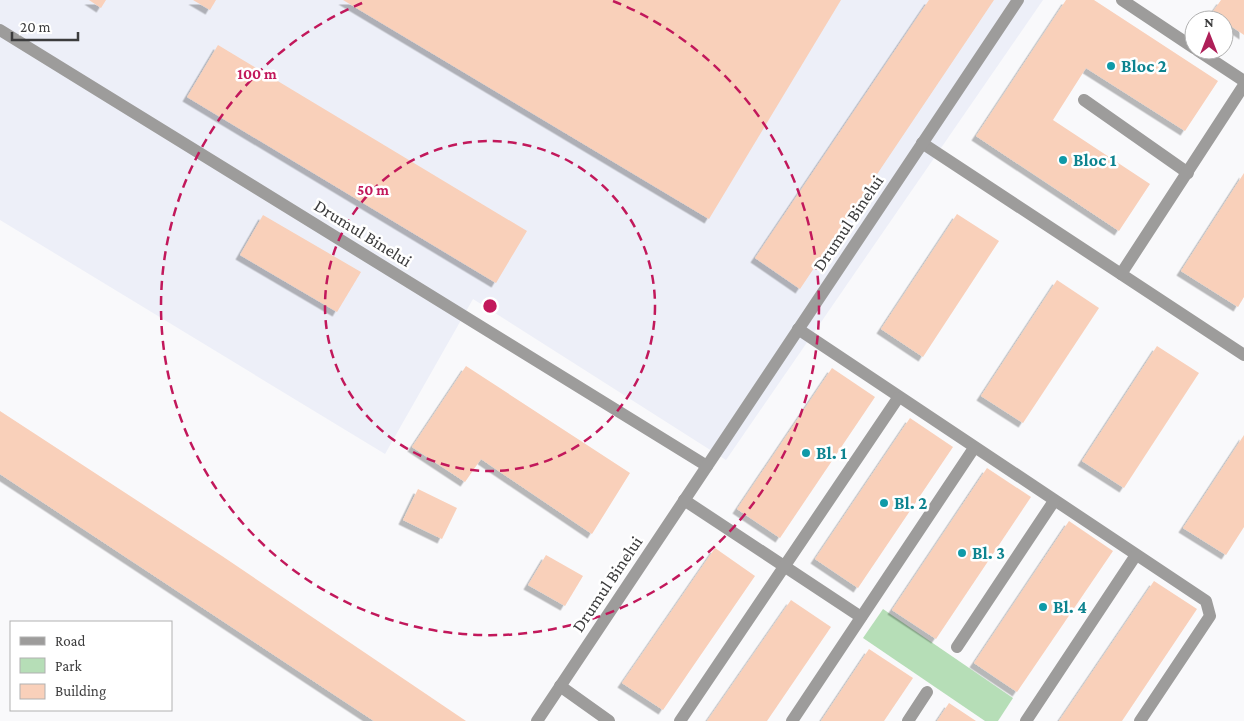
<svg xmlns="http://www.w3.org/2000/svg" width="1244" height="721" viewBox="0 0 1244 721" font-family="'Crimson Pro',serif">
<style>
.built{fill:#edeff8}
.green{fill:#b6deb7}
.building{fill:#f9d0ba;filter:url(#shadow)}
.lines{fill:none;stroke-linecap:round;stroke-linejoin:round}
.minor{stroke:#9d9c9b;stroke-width:12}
.ring{fill:none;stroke:#c2185b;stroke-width:2.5;stroke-dasharray:9 6}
.culture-dot{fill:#0f9aa8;stroke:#fff;stroke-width:2}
.labels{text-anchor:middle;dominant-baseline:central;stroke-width:5;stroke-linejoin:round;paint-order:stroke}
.culture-label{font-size:18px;font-weight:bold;fill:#0d838f;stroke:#fff;text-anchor:start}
.street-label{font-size:18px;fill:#3c3c3d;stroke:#fff}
.centre{fill:#c2185b;stroke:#fff;stroke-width:2.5}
.ring-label{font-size:15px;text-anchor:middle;font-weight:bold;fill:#c2185b;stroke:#fff;stroke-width:5;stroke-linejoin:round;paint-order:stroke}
</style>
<defs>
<filter id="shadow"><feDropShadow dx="-4.5" dy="4.5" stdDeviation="0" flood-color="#0004"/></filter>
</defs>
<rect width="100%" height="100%" fill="#f9f9fb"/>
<polygon class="built" points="0,0 1043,0 726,460 473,299 385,454 0,220"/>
<polygon class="green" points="883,609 1013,698 998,721 985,721 863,638"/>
<g class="building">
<polygon points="89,0 106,0 101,8"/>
<polygon points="193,0 216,0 210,10"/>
<polygon points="343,0 841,0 709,219"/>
<polygon points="929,0 994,0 800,289 755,258"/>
<polygon points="1066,0 1094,0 1218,81 1185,131 1086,68 1053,120 1150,184 1119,231 976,136"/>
<polygon points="1221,0 1244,0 1244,35 1212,13"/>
<polygon points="218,45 527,231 496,283 187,97"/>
<polygon points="1244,173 1244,297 1238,307 1181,271"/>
<polygon points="957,214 999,241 923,357 881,329"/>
<polygon points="263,215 361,272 337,312 240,255"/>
<polygon points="1057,280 1099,308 1023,423 981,396"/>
<polygon points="1157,346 1199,373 1124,488 1082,461"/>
<polygon points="466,366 630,473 592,534 481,459 465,482 412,447"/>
<polygon points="832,368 875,397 780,538 737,509"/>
<polygon points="0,411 222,556 466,721 374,721 0,474"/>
<polygon points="910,418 953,447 858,588 815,559"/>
<polygon points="1244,435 1244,527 1226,555 1183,528"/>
<polygon points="987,468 1031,497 936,639 892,610"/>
<polygon points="418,489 457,508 442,539 403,520"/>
<polygon points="1069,521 1113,551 1017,692 974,663"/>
<polygon points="715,548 755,576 663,710 622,683"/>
<polygon points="546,555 583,576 565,606 528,585"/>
<polygon points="1154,581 1197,609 1122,721 1059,721"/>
<polygon points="791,600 831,627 767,721 707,721"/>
<polygon points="869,649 913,678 884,721 821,721"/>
<polygon points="949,703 976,721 937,721"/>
</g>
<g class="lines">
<g class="minor">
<polyline points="1122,0 1194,48"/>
<polyline points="0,30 707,466"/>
<polyline points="1197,50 1244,81"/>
<polyline points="1084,100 1188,173"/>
<polyline points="922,143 1244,355"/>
<polyline points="1121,274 1244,85"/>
<polyline points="798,329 1206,601 1210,616 1140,721"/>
<polyline points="684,500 861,617"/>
<polyline points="957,647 1054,501"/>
<polyline points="560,686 609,721"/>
<polyline points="537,721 1018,0"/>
<polyline points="680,721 898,398"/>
<polyline points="792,721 974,448"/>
<polyline points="908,721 927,692"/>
<polyline points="1026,721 1136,555"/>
</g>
</g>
<g class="ring">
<circle cx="490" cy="306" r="165"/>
<path d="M613 1A329 329 0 1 1 367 1"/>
</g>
<g class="culture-dot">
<circle cx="1111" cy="66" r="5"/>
<circle cx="1063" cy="160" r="5"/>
<circle cx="806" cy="453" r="5"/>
<circle cx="884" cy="503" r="5"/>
<circle cx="962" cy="553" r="5"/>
<circle cx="1043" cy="607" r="5"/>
</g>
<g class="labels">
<g class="culture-label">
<text x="1121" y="66">Bloc 2</text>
<text x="1073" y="160">Bloc 1</text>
<text x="816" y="453">Bl. 1</text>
<text x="894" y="503">Bl. 2</text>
<text x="972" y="553">Bl. 3</text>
<text x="1053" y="607">Bl. 4</text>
</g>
<g class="street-label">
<text transform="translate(848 223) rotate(-56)">Drumul Binelui</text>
<text transform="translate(363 233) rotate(32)">Drumul Binelui</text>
<text transform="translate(607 584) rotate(-56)">Drumul Binelui</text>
</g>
</g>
<circle cx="490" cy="306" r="8" class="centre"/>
<g class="ring-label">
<text x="257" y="79">100 m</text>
<text x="373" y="195">50 m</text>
</g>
<rect x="10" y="621" width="162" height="90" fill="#ffffff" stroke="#b1b1b1"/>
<rect x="20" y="637" width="25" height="8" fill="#9d9c9b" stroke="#b1b1b1"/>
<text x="55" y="646" font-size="15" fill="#3c3c3d">Road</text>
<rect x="20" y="658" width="25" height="15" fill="#b6deb7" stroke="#b1b1b1"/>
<text x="55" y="671" font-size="15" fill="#3c3c3d">Park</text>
<rect x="20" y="684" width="25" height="15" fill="#f9d0ba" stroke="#b1b1b1"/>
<text x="55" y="696" font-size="15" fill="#3c3c3d">Building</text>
<g transform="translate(1209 35)"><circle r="24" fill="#ffffff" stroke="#b1b1b1"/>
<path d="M0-4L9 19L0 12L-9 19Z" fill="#ae1f58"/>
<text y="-8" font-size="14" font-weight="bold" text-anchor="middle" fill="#3c3c3d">N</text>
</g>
<path d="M12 32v8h66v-8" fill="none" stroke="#3c3c3d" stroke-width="2.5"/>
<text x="20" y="32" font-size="15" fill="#3c3c3d" stroke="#ffffff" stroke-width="4" paint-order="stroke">20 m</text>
</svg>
